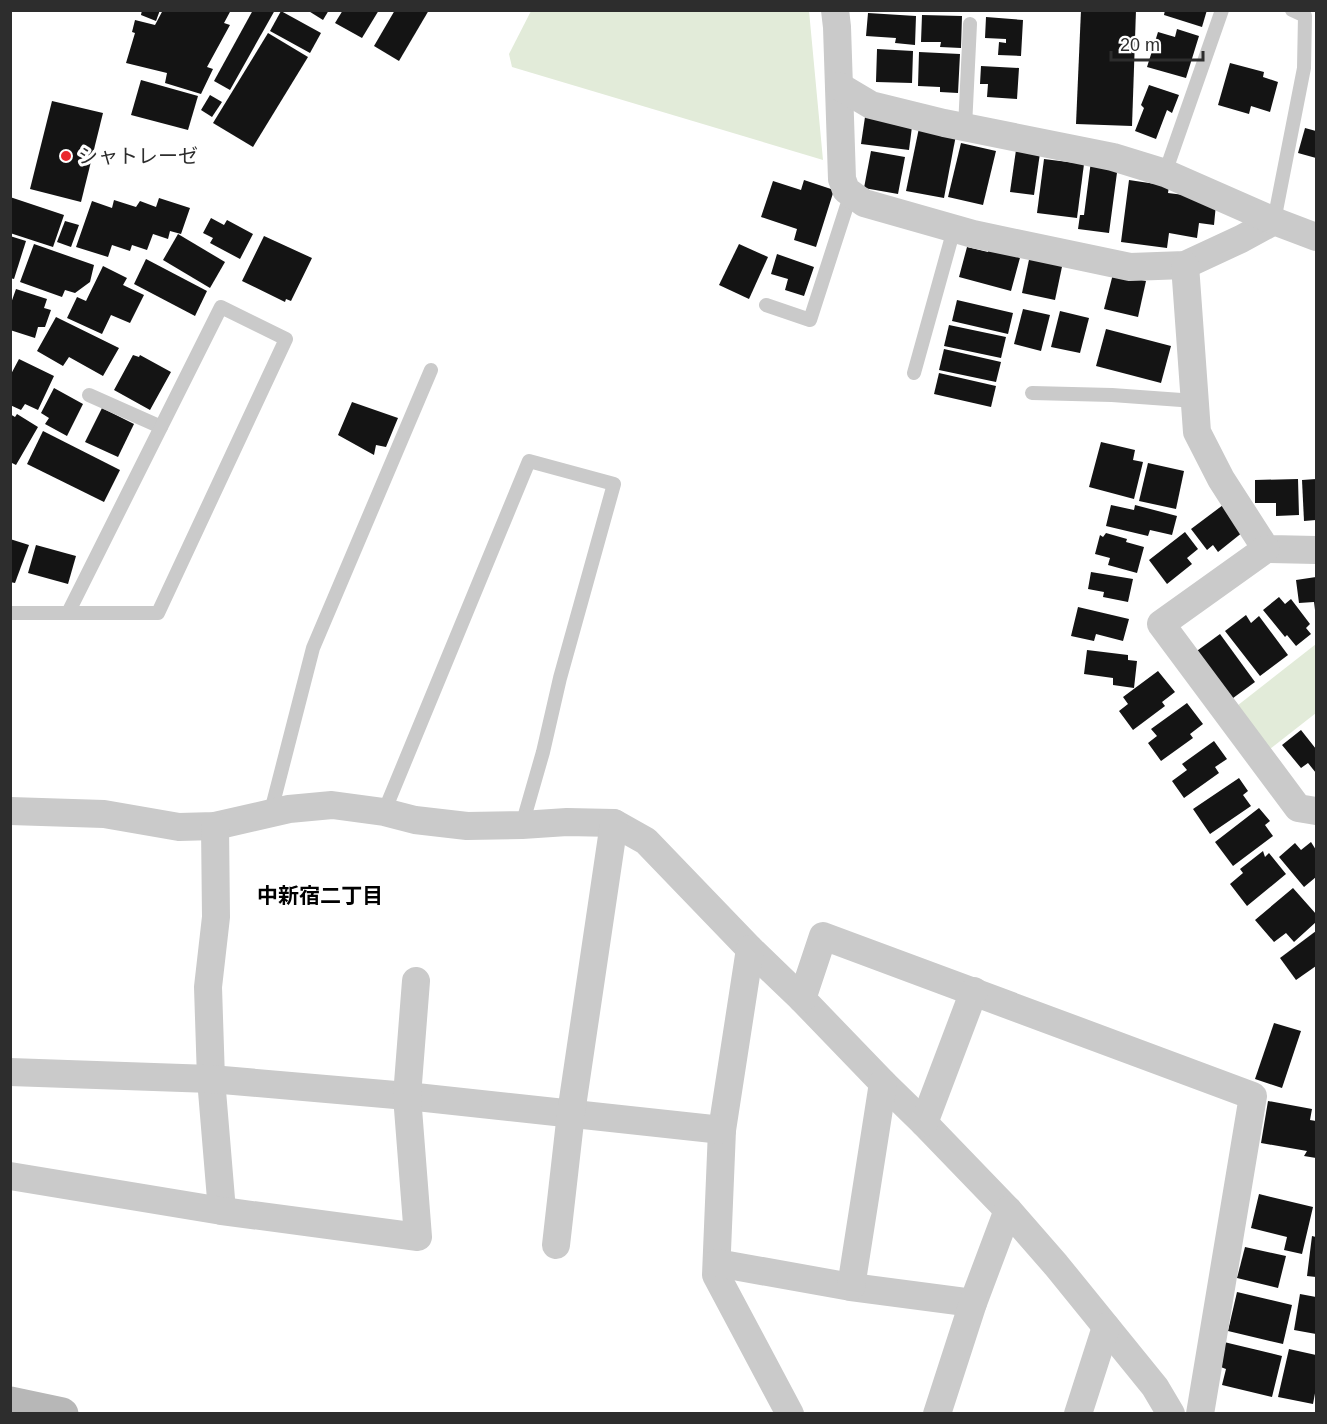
<svg xmlns="http://www.w3.org/2000/svg" width="1327" height="1424" viewBox="0 0 1327 1424" font-family="Helvetica,'Noto Sans JP',sans-serif">
<style>
.green{fill:#e2ebd9}
.building{fill:#141414}
.lines{fill:none;stroke-linecap:round;stroke-linejoin:round}
.lane{stroke:#cacaca;stroke-width:14}
.street{stroke:#cacaca;stroke-width:28}
.secondary{stroke:#b7b7b7;stroke-width:33}
.poi-dot{fill:#ea282d;stroke:#fff;stroke-width:2}
.labels{text-anchor:middle;dominant-baseline:central;stroke-width:6;stroke-linejoin:round;paint-order:stroke}
.poi-label{font-size:20px;fill:#2d2d2d;stroke:#fff;text-anchor:start}
.neighbourhood-label{font-size:21px;font-weight:bold;fill:#000;stroke:#fff}
</style>
<rect width="100%" height="100%" fill="#fff"/>
<g class="green">
<polygon points="531,11 809,11 823,160 512,67 509,54"/>
<polygon points="1316,644 1316,713 1265,753 1233,709"/>
</g>
<g class="building">
<polygon points="142,10 160,10 156,21 141,15"/>
<polygon points="163,10 231,10 224,23 230,25 207,67 213,69 201,94 165,83 167,73 126,63 135,33 132,32 135,20 155,25"/>
<polygon points="253,10 275,10 230,90 214,81"/>
<polygon points="307,10 329,10 323,20"/>
<polygon points="343,10 379,10 362,38 335,23"/>
<polygon points="395,10 429,10 399,61 374,46"/>
<polygon points="1081,10 1136,10 1132,126 1076,124"/>
<polygon points="1165,10 1207,10 1202,27 1164,15"/>
<polygon points="281,11 321,33 310,53 270,31"/>
<polygon points="868,13 916,16 915,45 895,43 896,38 866,36"/>
<polygon points="922,15 962,16 961,48 940,47 941,42 921,42"/>
<polygon points="986,17 1023,20 1021,56 998,55 999,42 1006,43 1006,39 985,38"/>
<polygon points="1177,29 1199,36 1186,78 1147,67 1158,32 1175,37"/>
<polygon points="268,33 308,57 253,147 213,123"/>
<polygon points="877,49 913,51 912,83 876,82"/>
<polygon points="919,52 960,54 958,93 940,92 940,87 918,86"/>
<polygon points="1230,63 1264,72 1263,77 1278,82 1270,112 1251,106 1249,114 1218,105"/>
<polygon points="981,66 1019,68 1017,99 987,97 988,84 980,84"/>
<polygon points="141,80 198,96 188,130 131,115"/>
<polygon points="1149,85 1179,95 1172,113 1167,110 1156,139 1135,131 1144,108 1141,105"/>
<polygon points="210,95 222,102 212,117 201,110"/>
<polygon points="52,101 103,113 81,202 30,189"/>
<polygon points="865,117 913,119 909,150 861,144"/>
<polygon points="919,128 956,135 944,198 906,191"/>
<polygon points="1305,128 1316,131 1316,158 1298,153"/>
<polygon points="961,143 996,151 983,205 948,197"/>
<polygon points="1016,150 1040,153 1034,195 1010,192"/>
<polygon points="871,151 905,157 898,194 864,188"/>
<polygon points="1044,159 1084,164 1077,218 1037,213"/>
<polygon points="1091,161 1118,165 1109,233 1078,229 1080,215 1084,215"/>
<polygon points="804,180 834,190 816,247 794,240 797,229 761,217 773,181 801,190"/>
<polygon points="1129,180 1169,186 1168,193 1200,197 1216,204 1214,225 1199,223 1197,238 1169,233 1167,248 1121,242"/>
<polygon points="10,197 64,215 53,247 10,233"/>
<polygon points="159,198 190,208 181,234 170,231 168,239 153,234 147,250 132,245 130,251 112,245 108,257 76,247 92,201 112,208 114,200 136,207 140,201 156,207"/>
<polygon points="211,218 224,225 227,220 253,234 240,259 210,243 213,238 203,233"/>
<polygon points="65,221 79,225 71,247 57,242"/>
<polygon points="178,234 225,262 210,288 163,260"/>
<polygon points="10,236 26,241 14,279 10,278"/>
<polygon points="264,236 312,258 291,301 286,299 285,302 242,281"/>
<polygon points="34,244 94,265 90,282 75,293 65,290 62,297 20,282"/>
<polygon points="739,244 768,257 749,299 719,285"/>
<polygon points="990,246 1021,254 1011,291 959,277 967,247 988,252"/>
<polygon points="777,254 814,267 804,296 785,290 788,279 771,274"/>
<polygon points="1030,255 1063,262 1055,300 1022,293"/>
<polygon points="146,259 207,291 195,316 134,284"/>
<polygon points="103,266 127,278 123,285 144,295 130,323 111,315 102,334 67,318 77,297 86,301"/>
<polygon points="1113,274 1146,281 1138,317 1104,309"/>
<polygon points="16,289 47,299 44,308 51,310 45,327 38,327 35,338 10,330 10,306"/>
<polygon points="957,300 1013,313 1008,334 952,321"/>
<polygon points="1023,309 1050,315 1041,351 1014,344"/>
<polygon points="1060,311 1089,318 1080,353 1051,347"/>
<polygon points="56,317 119,348 103,376 69,357 63,366 37,351"/>
<polygon points="949,325 1006,337 1001,358 944,346"/>
<polygon points="1106,329 1171,346 1161,383 1096,366"/>
<polygon points="944,349 1001,362 996,382 939,370"/>
<polygon points="133,355 139,357 140,355 171,372 150,410 114,390"/>
<polygon points="19,359 54,376 38,410 25,404 21,410 10,405 10,376"/>
<polygon points="939,373 996,386 991,407 934,394"/>
<polygon points="54,388 83,404 67,436 45,424 49,418 41,413"/>
<polygon points="352,402 398,418 386,447 376,445 374,455 338,435"/>
<polygon points="102,408 134,424 118,457 85,442"/>
<polygon points="10,414 15,417 17,414 38,427 16,465 10,462"/>
<polygon points="43,431 120,470 104,502 27,464"/>
<polygon points="1101,442 1135,450 1133,460 1143,462 1134,499 1089,487"/>
<polygon points="1148,463 1184,471 1176,509 1139,501"/>
<polygon points="1298,479 1299,515 1276,516 1276,503 1255,503 1255,480"/>
<polygon points="1316,479 1316,520 1304,521 1302,480"/>
<polygon points="1227,502 1248,528 1218,552 1213,545 1207,550 1191,529"/>
<polygon points="1111,505 1134,510 1135,505 1177,516 1172,535 1150,530 1148,536 1106,526"/>
<polygon points="1185,532 1198,549 1187,558 1192,564 1167,584 1149,560"/>
<polygon points="1106,533 1127,539 1126,542 1144,547 1137,573 1108,565 1110,558 1095,554 1100,535 1103,537"/>
<polygon points="10,539 29,545 15,583 10,582"/>
<polygon points="36,545 76,556 68,584 28,573"/>
<polygon points="1091,572 1133,579 1128,602 1103,597 1104,592 1088,589"/>
<polygon points="1316,577 1316,609 1315,610 1314,602 1299,603 1296,580"/>
<polygon points="1279,597 1285,604 1291,599 1310,624 1306,628 1311,634 1296,646 1287,635 1285,637 1263,610"/>
<polygon points="1078,607 1129,619 1123,641 1096,634 1094,641 1071,636"/>
<polygon points="1246,615 1251,623 1259,616 1288,655 1260,676 1225,631"/>
<polygon points="1220,634 1255,682 1229,701 1194,653"/>
<polygon points="1087,650 1128,655 1128,660 1137,661 1134,688 1113,685 1113,678 1084,674"/>
<polygon points="1158,671 1175,692 1162,702 1165,706 1133,730 1119,711 1128,704 1123,697"/>
<polygon points="1187,703 1203,724 1190,734 1193,738 1161,761 1148,743 1157,736 1151,729"/>
<polygon points="1301,730 1316,749 1316,773 1308,763 1301,768 1282,745"/>
<polygon points="1214,741 1227,759 1215,767 1219,773 1184,798 1172,781 1187,770 1182,764"/>
<polygon points="1239,778 1248,791 1243,795 1251,806 1210,834 1193,809"/>
<polygon points="1259,808 1270,821 1265,825 1273,836 1233,866 1215,842"/>
<polygon points="1311,842 1316,850 1316,877 1304,887 1279,857 1295,843 1301,850"/>
<polygon points="1263,851 1265,857 1269,853 1286,874 1247,906 1230,884 1243,873 1240,869"/>
<polygon points="1293,888 1316,914 1316,922 1294,942 1286,933 1274,942 1255,920"/>
<polygon points="1316,931 1316,966 1296,980 1280,958"/>
<polygon points="1274,1023 1301,1031 1282,1088 1255,1079"/>
<polygon points="1268,1101 1312,1109 1310,1120 1316,1121 1316,1158 1304,1156 1307,1151 1261,1143"/>
<polygon points="1259,1194 1313,1207 1302,1254 1284,1250 1287,1237 1251,1228"/>
<polygon points="1312,1236 1316,1237 1316,1277 1307,1276"/>
<polygon points="1245,1247 1286,1256 1278,1288 1237,1278"/>
<polygon points="1237,1292 1292,1305 1283,1344 1228,1331"/>
<polygon points="1300,1294 1316,1297 1316,1334 1294,1330"/>
<polygon points="1224,1342 1282,1356 1272,1397 1222,1385 1226,1369 1218,1366"/>
<polygon points="1289,1349 1316,1355 1316,1388 1313,1404 1278,1397"/>
</g>
<g class="lines">
<g class="lane">
<polyline points="965,127 970,24"/>
<polyline points="1165,173 1222,10"/>
<polyline points="1274,221 1304,68 1305,16 1292,10"/>
<polyline points="766,305 810,320 851,193"/>
<polyline points="914,373 954,229"/>
<polyline points="1032,393 1112,395 1195,401"/>
<polyline points="89,395 161,427"/>
<polyline points="10,613 158,613 286,339 221,307 68,613"/>
<polyline points="384,812 529,461 614,484 560,678 543,752 522,825"/>
<polyline points="270,815 313,648 431,370"/>
</g>
<g class="street">
<polyline points="835,10 837,27 842,179 846,190 864,203 973,234 1130,267 1185,265 1241,239 1274,221"/>
<polyline points="839,86 871,105 944,123 1113,157 1165,173 1274,221 1316,237"/>
<polyline points="1185,265 1197,432 1221,479 1266,549 1316,550"/>
<polyline points="1266,549 1161,624 1298,808 1316,811"/>
<polyline points="10,811 104,814 179,827 215,826 289,809 332,805 384,812 415,820 467,826 522,825 567,822 614,823 646,841 750,949 802,999 883,1083 924,1123 1008,1210 1056,1265 1155,1387 1171,1414"/>
<polyline points="215,826 216,917 208,987 211,1079 222,1211"/>
<polyline points="750,949 722,1130 716,1275 790,1414"/>
<polyline points="802,999 823,936 1253,1096 1200,1414"/>
<polyline points="10,1072 211,1079 407,1096 722,1130"/>
<polyline points="924,1123 974,991"/>
<polyline points="10,1176 222,1211 418,1237 407,1096 416,981"/>
<polyline points="556,1245 571,1113 614,823"/>
<polyline points="717,1263 851,1287 973,1303"/>
<polyline points="851,1287 883,1083"/>
<polyline points="937,1414 973,1303 1008,1210"/>
<polyline points="1078,1414 1106,1327"/>
</g>
<polyline class="secondary" points="10,1403 62,1414"/>
</g>
<circle class="poi-dot" cx="66" cy="156" r="6"/>
<g class="labels">
<g class="poi-label">
<text x="78" y="156">シャトレーゼ</text>
</g>
<g class="neighbourhood-label">
<text x="320" y="895">中新宿二丁目</text>
</g>
</g>
<rect width="1327" height="1424" fill="none" stroke="#2d2d2d" stroke-width="24"/>
<path d="M1111 51v9h92v-9" fill="none" stroke="#2d2d2d" stroke-width="3"/>
<text x="1120" y="51" font-size="18" fill="#2d2d2d" stroke="#ffffff" stroke-width="4.5" paint-order="stroke">20 m</text>
</svg>
